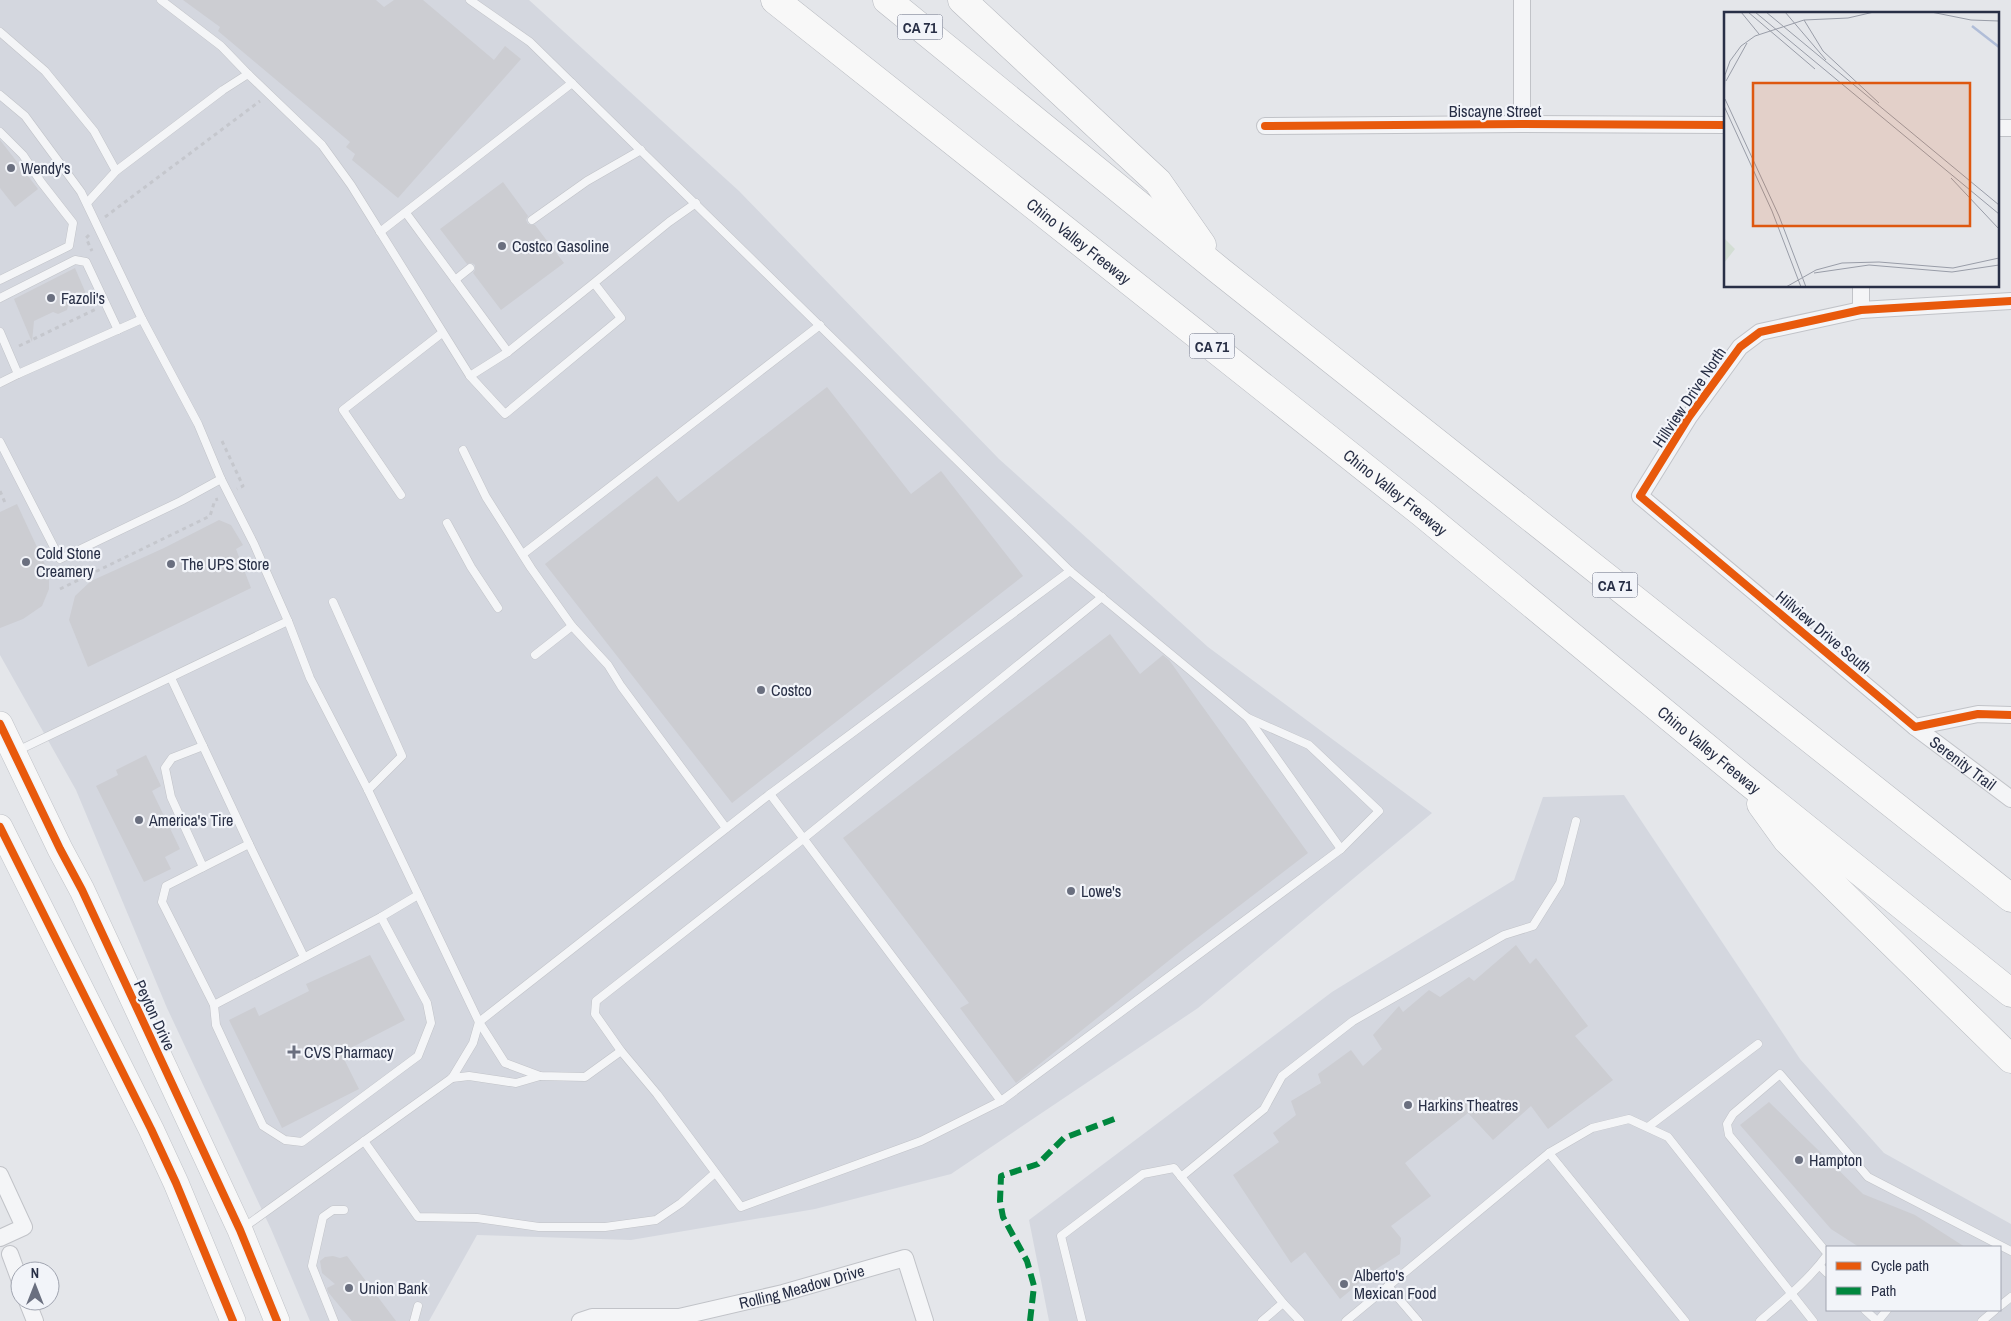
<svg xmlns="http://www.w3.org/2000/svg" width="2011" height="1321" viewBox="0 0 2011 1321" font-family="'Archivo Narrow',sans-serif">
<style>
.built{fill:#d4d7df;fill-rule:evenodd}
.building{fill:#cccdd2}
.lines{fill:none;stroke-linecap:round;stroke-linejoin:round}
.service-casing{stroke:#c1c3c8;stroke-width:9}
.minor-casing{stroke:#c1c3c8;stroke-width:18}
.primary-casing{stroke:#c0c3c8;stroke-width:26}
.motorway-casing{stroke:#b6b9bf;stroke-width:29}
.path{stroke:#c5c7cd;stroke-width:3;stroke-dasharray:4 4;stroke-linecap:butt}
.service{stroke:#f4f5f7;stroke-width:8}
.minor{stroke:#f4f5f7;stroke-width:16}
.primary{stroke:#f8f8f8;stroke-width:25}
.motorway{stroke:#f8f8f8;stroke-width:28}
.quiet{stroke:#00873e;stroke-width:6;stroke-dasharray:12 6;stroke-linecap:butt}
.cycleway-casing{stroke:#f2f4f9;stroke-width:11}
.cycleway{stroke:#e8590c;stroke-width:8}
.poi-dot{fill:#6a6f7f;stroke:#f2f4f9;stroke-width:2}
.labels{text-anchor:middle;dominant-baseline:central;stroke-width:4.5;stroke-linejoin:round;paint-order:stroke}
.shield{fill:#f2f4f9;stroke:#656a7c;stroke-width:1}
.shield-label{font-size:15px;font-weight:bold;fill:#282f46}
.street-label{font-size:16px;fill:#282f46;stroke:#f2f4f9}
.poi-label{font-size:16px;fill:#282f46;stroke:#f2f4f9;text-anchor:start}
.inset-river{fill:none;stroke:#b0bdd8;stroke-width:2.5}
.inset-road{fill:none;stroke:#999da8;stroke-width:1}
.view{fill:#de570f;fill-opacity:0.15;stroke:#de570f;stroke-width:2.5}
.inset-edge{fill:none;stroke:#282f46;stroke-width:2.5}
</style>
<rect width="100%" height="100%" fill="#e4e6ea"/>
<g class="built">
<polygon points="0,0 529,0 739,191 999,459 1208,647 1432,813 1198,1008 951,1174 815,1209 631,1240 477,1235 429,1321 310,1321 271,1229 167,1008 76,790 0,655"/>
<path d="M 1624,795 L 1800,1059 L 1884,1153 L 2011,1224 L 2011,1321 L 1049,1321 L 1029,1220 L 1332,992 L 1514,880 L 1543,797 ZM 1827,1247 L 2000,1247 L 2000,1310 L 1827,1310 Z"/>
</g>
<g class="building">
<polygon points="183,0 376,0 384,7 394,0 423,0 494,60 505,46 521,59 398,198 352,160 355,154 346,147 350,142 218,31 220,27"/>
<polygon points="0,140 38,189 15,207 0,188"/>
<polygon points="503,182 528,216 526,220 528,224 535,225 564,263 501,310 473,273 475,270 475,265 472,263 467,264 440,229"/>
<polygon points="75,268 87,296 68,306 67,310 58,314 53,312 34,321 32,342 14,299"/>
<polygon points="827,387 911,494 941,471 1023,576 732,803 545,564 657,476 678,502"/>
<polygon points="17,504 49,573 49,589 42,606 23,619 0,628 0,512"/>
<polygon points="219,520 231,525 243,545 236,549 251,588 88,667 69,620 75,596 91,581 164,548"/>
<polygon points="1110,634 1140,674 1163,655 1169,660 1308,853 1187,946 1016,1083 960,1008 969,1003 843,838"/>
<polygon points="146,755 161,786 152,791 180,849 165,857 171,869 144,882 96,786 118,775 116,770"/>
<polygon points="1516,945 1530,964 1536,958 1588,1026 1575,1036 1613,1080 1548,1129 1531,1106 1493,1140 1468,1113 1405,1163 1431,1196 1391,1226 1401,1238 1400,1254 1378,1268 1340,1299 1305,1252 1291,1263 1233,1175 1279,1142 1273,1133 1296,1115 1291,1101 1321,1083 1318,1074 1351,1050 1363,1066 1382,1049 1373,1035 1399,1006 1403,1012 1429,990 1440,997 1469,977 1474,981"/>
<polygon points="370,955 405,1020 341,1053 359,1089 282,1128 229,1020 255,1007 259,1016 309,991 306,984"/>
<polygon points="1769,1102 1863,1194 1915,1215 1965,1247 1859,1247 1831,1229 1740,1125"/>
<polygon points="333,1256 340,1258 347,1256 396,1321 352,1321 328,1292 327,1288 335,1284 322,1273 320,1261 325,1257"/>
</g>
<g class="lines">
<g class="service-casing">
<g id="service">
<polyline points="161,0 221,46 248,74"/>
<polyline points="470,0 530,42 1070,571 1248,718 1341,849"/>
<polyline points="0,32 45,71 94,131 116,171"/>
<polyline points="0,95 25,116 81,192 142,319 198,424 221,479 254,544 288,621 310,678 368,790 479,1022 505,1063 540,1076 585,1077 621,1051 657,1094 741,1207 921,1141 1001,1101 770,794"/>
<polyline points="0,132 23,155 41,182 73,223 69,246 0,280"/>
<polyline points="87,203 116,171 223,90 248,74 322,145 351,185 470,376"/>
<polyline points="406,213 508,352"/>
<polyline points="532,220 587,181 641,150"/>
<polyline points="380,232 572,83"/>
<polyline points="455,280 470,268"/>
<polyline points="594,283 508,352 470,376 505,414 621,318 594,283 669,222 696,203"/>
<polyline points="0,298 75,260 86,262 118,330"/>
<polyline points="0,332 18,374 142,319"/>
<polyline points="0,383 18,374"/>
<polyline points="0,442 60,559 181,501 221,479"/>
<polyline points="463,450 486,497 531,568 572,626 608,665 621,686 726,828"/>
<polyline points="401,495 343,410 442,333"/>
<polyline points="447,523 471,567 498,608"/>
<polyline points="523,554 820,325"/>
<polyline points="333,602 402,756 368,790"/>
<polyline points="535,655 572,626"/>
<polyline points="171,678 249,844 304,957"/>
<polyline points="203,746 172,758 165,768 171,797 203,867"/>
<polyline points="17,751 288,621"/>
<polyline points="249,844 166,886 162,902 214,1005 216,1025 263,1126 285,1140 302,1142 418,1056 431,1023 427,1003 381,917"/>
<polyline points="214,1005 381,917 418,895"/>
<polyline points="621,1051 595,1014 596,1001 803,839 1102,597"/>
<polyline points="452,1078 469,1076 516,1083 540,1076"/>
<polyline points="1001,1101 1341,849 1379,811 1309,745 1248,718"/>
<polyline points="1648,1127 1758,1044"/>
<polyline points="364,1141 418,1217 477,1218 539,1227 605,1227 656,1220 681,1203 715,1173"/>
<polyline points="1549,1153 1685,1321"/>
<polyline points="1181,1177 1264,1109 1282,1076 1353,1021 1504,935 1533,926 1560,883 1576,821"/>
<polyline points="243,1228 452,1078 473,1043 479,1022 770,794 1070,571"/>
<polyline points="1827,1253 1729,1135 1727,1124 1733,1114 1780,1074 1868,1177 2011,1251"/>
<polyline points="1820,1266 1827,1273"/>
<polyline points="1388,1286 1418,1321"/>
<polyline points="2000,1306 2011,1297"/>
<polyline points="1865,1310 1877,1321"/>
<polyline points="334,1321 312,1266 323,1217 333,1210 344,1210"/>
<polyline points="414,1321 418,1306"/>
<polyline points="1082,1321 1061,1236 1143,1174 1174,1168 1283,1303 1300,1321"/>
<polyline points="1262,1321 1283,1303"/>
<polyline points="1346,1321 1549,1153 1592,1128 1629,1119 1668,1137 1813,1321"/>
<path d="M 1760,1321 C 1783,1301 1809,1280 1827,1255"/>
<polyline points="1878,1321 1887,1310"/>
<polyline points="1982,1321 1995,1310"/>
</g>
</g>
<g class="minor-casing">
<g id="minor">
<polyline points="1522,0 1522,124"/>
<polyline points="1265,126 1522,124 1725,125"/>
<polyline points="1997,128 2011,128"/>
<polyline points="1861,286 1861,310"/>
<polyline points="2011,301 1861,310 1760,332 1740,347 1689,417 1640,496 1915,727 1978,714 2011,715"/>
<path id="s1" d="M 1915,727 L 2011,799"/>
<polyline points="0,1175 24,1227 0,1238"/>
<polyline points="10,1254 20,1281"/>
<polyline points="27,1301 35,1321"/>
<path id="s2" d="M 580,1321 L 592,1317 L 679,1317 L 783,1293 L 905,1258 L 925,1321"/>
</g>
</g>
<g class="primary-casing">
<g id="primary">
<polyline points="0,724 60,849 82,890 240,1230 277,1321"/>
<polyline points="0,827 151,1129 176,1183 233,1321"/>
</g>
</g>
<g class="motorway-casing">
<g id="motorway">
<path id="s3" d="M 775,0 L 1422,513 L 1741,776 L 2011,993"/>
<polyline points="887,0 1220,271 2011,898"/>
<polyline points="962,0 1158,182 1202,245"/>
<polyline points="1761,804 1787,840 2011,1059"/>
</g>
</g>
<g class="path">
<polyline points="105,217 260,101"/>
<polyline points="89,235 86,238 92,251"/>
<polyline points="19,346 96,309"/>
<polyline points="222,441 243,486 237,489"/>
<polyline points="0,491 6,505"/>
<polyline points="60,589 210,516 215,500 218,499"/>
</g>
<use href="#service" class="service"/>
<use href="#minor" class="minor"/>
<use href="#primary" class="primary"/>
<use href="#motorway" class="motorway"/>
<polyline class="quiet" points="1030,1321 1034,1286 1027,1261 1003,1217 1000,1201 1001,1176 1038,1164 1064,1138 1117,1118"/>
<g class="cycleway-casing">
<g id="cycleway">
<polyline points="1265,126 1522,124 1725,125"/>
<polyline points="2011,301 1861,310 1760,332 1740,347 1689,417 1640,496 1915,727 1978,714 2011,715"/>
<polyline points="0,724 60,849 82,890 240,1230 277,1321"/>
<polyline points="0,827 151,1129 176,1183 233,1321"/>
</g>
</g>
<use href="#cycleway" class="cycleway"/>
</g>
<g class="poi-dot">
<circle cx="11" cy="168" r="5"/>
<circle cx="502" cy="246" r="5"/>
<circle cx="51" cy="298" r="5"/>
<circle cx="26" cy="562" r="5"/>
<circle cx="171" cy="564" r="5"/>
<circle cx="761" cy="690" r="5"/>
<circle cx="139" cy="820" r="5"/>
<circle cx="1071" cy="891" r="5"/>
<path d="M291.5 1044.5h5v5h5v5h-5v5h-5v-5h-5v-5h5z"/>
<circle cx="1408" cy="1105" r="5"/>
<circle cx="1799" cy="1160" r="5"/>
<circle cx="1344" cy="1284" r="5"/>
<circle cx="349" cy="1288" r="5"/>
</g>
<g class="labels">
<g class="shield">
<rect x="897.5" y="14.5" width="45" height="25" rx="4"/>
<rect x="1189.5" y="333.5" width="45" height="25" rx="4"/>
<rect x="1592.5" y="572.5" width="45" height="25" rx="4"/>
</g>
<g class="shield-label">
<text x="920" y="27">CA 71</text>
<text x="1212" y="346">CA 71</text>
<text x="1615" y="585">CA 71</text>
</g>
<g class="street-label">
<text x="1495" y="111">Biscayne Street</text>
<text stroke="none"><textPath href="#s3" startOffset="388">Chino Valley Freeway</textPath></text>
<text transform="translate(1689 397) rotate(-56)">Hillview Drive North</text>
<text stroke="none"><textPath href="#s3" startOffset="792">Chino Valley Freeway</textPath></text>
<text transform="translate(1824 632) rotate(40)">Hillview Drive South</text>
<text stroke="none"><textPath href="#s3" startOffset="1198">Chino Valley Freeway</textPath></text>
<text stroke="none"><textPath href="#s1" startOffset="60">Serenity Trail</textPath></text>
<text transform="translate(155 1015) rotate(65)">Peyton Drive</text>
<text stroke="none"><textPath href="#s2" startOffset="226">Rolling Meadow Drive</textPath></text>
</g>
<g class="poi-label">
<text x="21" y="168">Wendy's</text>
<text x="512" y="246">Costco Gasoline</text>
<text x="61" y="298">Fazoli's</text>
<text x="36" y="553">Cold Stone<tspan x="36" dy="18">Creamery</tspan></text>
<text x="181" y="564">The UPS Store</text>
<text x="771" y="690">Costco</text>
<text x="149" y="820">America's Tire</text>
<text x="1081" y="891">Lowe's</text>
<text x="304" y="1052">CVS Pharmacy</text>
<text x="1418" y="1105">Harkins Theatres</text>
<text x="1809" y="1160">Hampton</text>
<text x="1354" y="1275">Alberto's<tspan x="1354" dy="18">Mexican Food</tspan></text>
<text x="359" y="1288">Union Bank</text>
</g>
</g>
<g transform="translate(1724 12)">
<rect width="275" height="275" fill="#e4e6ea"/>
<path d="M 0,226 L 11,237 L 0,251 Z" fill="#d3ded4"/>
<path class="inset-river" d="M 248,14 L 275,35"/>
<path class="inset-road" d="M 17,0 L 35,22M 24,0 L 91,57M 31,0 L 275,202M 42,0 L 275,193M 61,0 L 102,48M 207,0 L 247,8 L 275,9M 80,8 L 99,39 L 155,91M 2,69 L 23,31M 1,87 L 55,204 L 82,275M 0,89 L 1,63 L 6,49 L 17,34 L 31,24 L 80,8 L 124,6 L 150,0M 0,94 L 48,199 L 77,275M 227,166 L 275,217M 90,261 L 145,253 L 228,260 L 275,253M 62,275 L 92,258 L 118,251 L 155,250 L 229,256 L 275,246"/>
<path class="view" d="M 29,71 L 246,71 L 246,214 L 29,214 Z"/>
<rect width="275" height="275" class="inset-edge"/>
</g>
<rect x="1826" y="1246" width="175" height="65" fill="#f2f4f9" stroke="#a1a5b1"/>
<rect x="1836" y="1262" width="25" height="8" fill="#e8590c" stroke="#a1a5b1"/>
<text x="1871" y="1271" font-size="15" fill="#282f46">Cycle path</text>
<rect x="1836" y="1287" width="25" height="8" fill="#00873e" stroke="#a1a5b1"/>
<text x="1871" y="1296" font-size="15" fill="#282f46">Path</text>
<g transform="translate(35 1286)"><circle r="24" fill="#f2f4f9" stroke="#a1a5b1"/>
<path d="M0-4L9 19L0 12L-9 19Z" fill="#6a6f7f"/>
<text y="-8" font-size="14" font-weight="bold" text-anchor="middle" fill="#282f46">N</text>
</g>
</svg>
